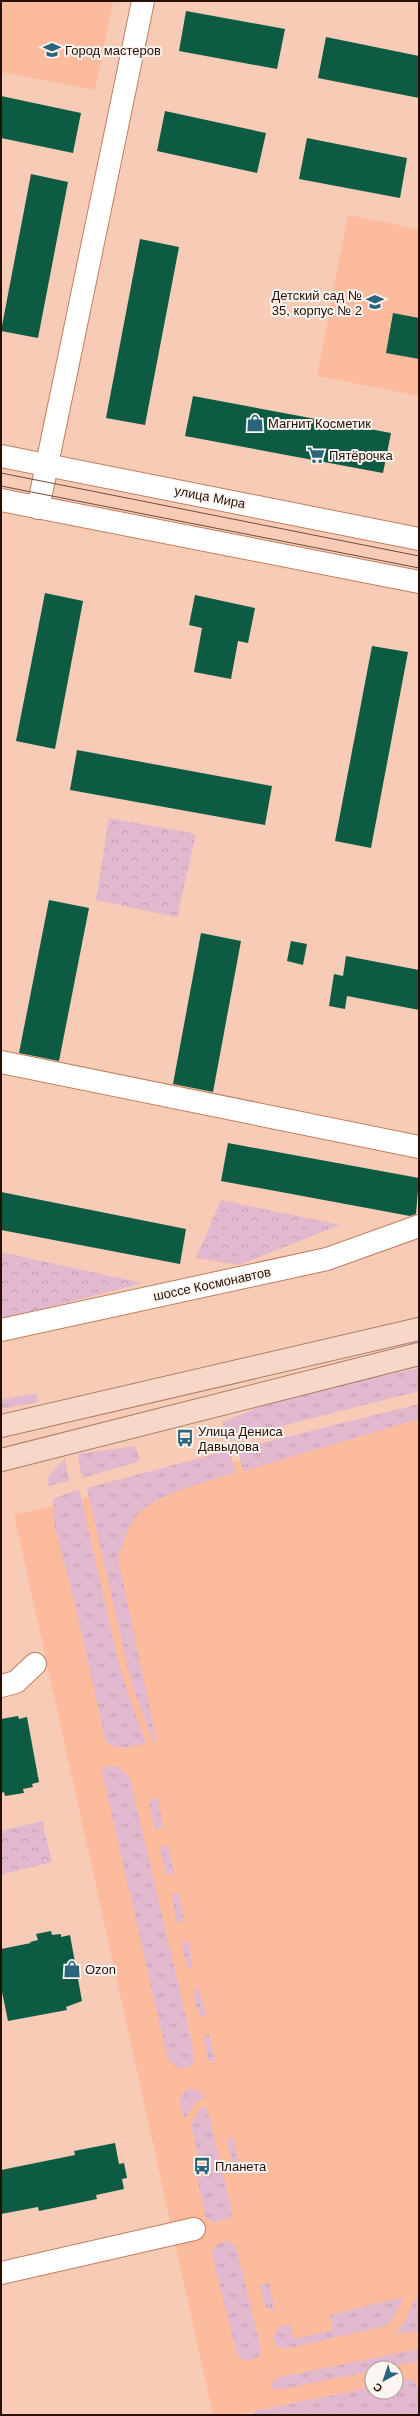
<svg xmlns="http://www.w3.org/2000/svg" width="420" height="2416" viewBox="0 0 420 2416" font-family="Arial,sans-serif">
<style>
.built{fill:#fcbb9d}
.grass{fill:url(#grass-tufts)}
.park{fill:url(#park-crowns)}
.building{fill:#0d5b43}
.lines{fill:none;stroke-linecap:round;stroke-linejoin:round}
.minor-casing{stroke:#c37e5e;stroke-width:24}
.secondary-casing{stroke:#c37e5e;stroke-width:24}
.primary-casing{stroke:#ab7f6b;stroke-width:24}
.minor{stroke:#fff;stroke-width:22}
.secondary{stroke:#fff;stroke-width:22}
.primary{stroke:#f7d7c8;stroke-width:22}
.tram{stroke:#6e4e3f;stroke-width:1}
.labels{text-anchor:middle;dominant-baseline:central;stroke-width:4;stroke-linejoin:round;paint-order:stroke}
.poi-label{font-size:13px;fill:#290f03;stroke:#fdf5f1;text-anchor:start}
.street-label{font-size:13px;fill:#290f03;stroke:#fdf5f1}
</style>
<defs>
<pattern id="grass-tufts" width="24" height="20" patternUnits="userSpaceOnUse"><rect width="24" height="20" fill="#e1b8cd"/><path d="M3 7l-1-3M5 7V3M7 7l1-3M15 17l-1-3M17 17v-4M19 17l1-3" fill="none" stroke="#c19dae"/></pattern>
<pattern id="park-crowns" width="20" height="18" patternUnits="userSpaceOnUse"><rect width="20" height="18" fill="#e1b8cd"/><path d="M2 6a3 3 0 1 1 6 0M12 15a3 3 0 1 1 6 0" fill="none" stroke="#c19dae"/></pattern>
</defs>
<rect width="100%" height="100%" fill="#f7cbb6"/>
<g class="built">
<polygon points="1,1 113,1 95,90 1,72"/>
<polygon points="348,215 419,229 419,396 317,376"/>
<polygon points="419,1417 419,2390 414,2379 396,2382 396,2368 372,2368 372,2387 235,2415 213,2415 14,1515"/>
</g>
<g class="grass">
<polygon points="419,1368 419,1391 230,1439 222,1422 285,1397"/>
<polygon points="36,1393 38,1402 1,1409 1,1400"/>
<polygon points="419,1404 419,1419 243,1471 238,1449"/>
<polygon points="135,1446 140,1459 137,1462 82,1478 78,1454"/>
<path d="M 230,1450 L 235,1473 C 207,1482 161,1492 140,1512 C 128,1523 123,1543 118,1559 L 155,1733 L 156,1742 L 154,1743 L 132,1686 L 87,1488 Z"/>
<polygon points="65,1459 69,1481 48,1486 49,1475"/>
<path d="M 79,1489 L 121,1673 L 146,1743 C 132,1746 118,1752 106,1742 L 75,1604 L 54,1523 L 53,1499 Z"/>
<polygon points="118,1766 130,1778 192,2043 194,2060 192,2065 180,2069 168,2060 101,1767"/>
<polygon points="153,1798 158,1799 163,1826 158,1830 154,1826 149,1804"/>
<polygon points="164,1845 168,1845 174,1872 172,1875 166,1873 160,1850"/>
<polygon points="176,1892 179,1894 184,1920 182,1923 176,1921 172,1895"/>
<polygon points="183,1941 189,1942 193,1970 188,1968 182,1947"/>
<path d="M 196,1988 L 199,1988 L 206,2016 L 201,2017 C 197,2010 191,1994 196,1988 Z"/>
<polygon points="209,2034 215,2062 214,2063 208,2060 204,2037"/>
<polygon points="187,2088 200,2091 204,2099 196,2101 185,2119 179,2101"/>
<polygon points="207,2107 232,2211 231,2217 214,2223 206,2218 197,2177 209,2175 206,2157 198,2155 191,2125 200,2108"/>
<polygon points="230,2137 233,2138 240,2166 237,2168 234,2167 227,2141"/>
<path d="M 230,2242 L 236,2247 L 261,2349 L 258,2358 L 244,2361 L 237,2354 L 212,2254 C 214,2244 221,2241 230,2242 Z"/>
<polygon points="269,2282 275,2311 266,2308 260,2285"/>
<polygon points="417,2295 419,2331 395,2334 404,2323"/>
<polygon points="404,2297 393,2318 385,2326 285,2349 276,2346 273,2338 278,2327 290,2324 293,2339 333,2330 330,2315"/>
<polygon points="419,2349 419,2361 384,2368 372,2368 372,2371 283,2389 274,2389 271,2386 275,2379 280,2377"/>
<path d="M 412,2379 C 420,2383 419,2405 419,2415 L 252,2415 L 255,2411 L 372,2387 L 372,2392 L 396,2392 L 396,2382 Z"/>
</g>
<g class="park">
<polygon points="109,818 196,834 177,917 96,900"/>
<polygon points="221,1200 340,1225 239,1265 196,1258"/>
<polygon points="1,1252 142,1283 1,1320"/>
<polygon points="42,1821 52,1862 1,1875 1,1831"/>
</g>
<g class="building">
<polygon points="186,11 285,29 277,69 179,51"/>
<polygon points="326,37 419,56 419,98 318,78"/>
<polygon points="1,96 81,113 73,153 1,138"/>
<polygon points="165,111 266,133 257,173 157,151"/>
<polygon points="307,138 407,158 400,198 299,179"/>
<polygon points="31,174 68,182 38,338 1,331"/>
<polygon points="140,239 179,247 145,425 106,418"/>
<polygon points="393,313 419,318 419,359 386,353"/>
<polygon points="193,396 391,433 383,473 185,436"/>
<polygon points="45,593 83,601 55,749 16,741"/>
<polygon points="195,595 255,608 248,643 238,641 231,679 194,672 202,628 189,625"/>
<polygon points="372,646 408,652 371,848 335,841"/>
<polygon points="77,750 272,786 265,825 70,790"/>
<polygon points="49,900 89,908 59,1061 19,1053"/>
<polygon points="201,933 241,941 213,1092 173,1084"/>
<polygon points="291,941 307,944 303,965 287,961"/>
<polygon points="346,956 419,970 419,1010 347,996 345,1009 329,1006 334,974 343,976"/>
<polygon points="228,1143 419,1178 416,1214 410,1216 221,1181"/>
<polygon points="1,1192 186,1229 180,1264 1,1230"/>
<polygon points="18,1716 19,1719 27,1717 39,1782 32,1784 33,1787 23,1789 24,1793 5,1796 4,1792 1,1793 1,1719"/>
<polygon points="51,1931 52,1935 61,1934 61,1937 70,1935 82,2001 66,2007 67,2010 8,2021 1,1987 1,1949 31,1943 30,1942 38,1940 36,1934"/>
<polygon points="115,2143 119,2164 124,2163 127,2178 122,2179 124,2189 96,2195 97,2199 39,2211 38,2207 1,2214 1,2170 75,2155 74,2151"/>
</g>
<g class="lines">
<g class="minor-casing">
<g id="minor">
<polyline points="38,508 143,1"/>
<polyline points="1,1062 419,1147"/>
<polyline points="1,1330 327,1259 419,1226"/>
<polyline points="1,1686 16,1682 35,1664"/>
<polyline points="1,2273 194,2229"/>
</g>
</g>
<g class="secondary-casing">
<g id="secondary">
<polyline points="1,456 419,539"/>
<polyline points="1,500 419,582"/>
</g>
</g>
<g class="primary-casing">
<g id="primary">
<polyline points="1,1426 419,1329"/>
<polyline points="1,1460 419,1354"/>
</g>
</g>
<use href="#minor" class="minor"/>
<use href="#secondary" class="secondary"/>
<use href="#primary" class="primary"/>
<g class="tram">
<polyline points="1,473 419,556"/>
<polyline points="1,486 419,568"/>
</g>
</g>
<defs>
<g id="school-bare" transform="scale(1.38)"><path d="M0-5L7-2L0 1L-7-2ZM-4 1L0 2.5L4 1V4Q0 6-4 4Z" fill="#29667d" stroke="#fdf5f1" stroke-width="2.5" paint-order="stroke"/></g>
<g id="shop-bare" transform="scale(1.38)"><path d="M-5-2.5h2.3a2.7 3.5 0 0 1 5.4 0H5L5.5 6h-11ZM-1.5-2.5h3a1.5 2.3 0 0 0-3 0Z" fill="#29667d" stroke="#fdf5f1" stroke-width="2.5" paint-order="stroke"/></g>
<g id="supermarket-bare" transform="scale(1.38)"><path d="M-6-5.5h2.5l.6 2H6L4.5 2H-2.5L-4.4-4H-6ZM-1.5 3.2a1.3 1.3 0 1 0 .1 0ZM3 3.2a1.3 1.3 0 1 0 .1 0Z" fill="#29667d" stroke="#fdf5f1" stroke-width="2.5" paint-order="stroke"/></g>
<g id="bus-bare" transform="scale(1.38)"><path d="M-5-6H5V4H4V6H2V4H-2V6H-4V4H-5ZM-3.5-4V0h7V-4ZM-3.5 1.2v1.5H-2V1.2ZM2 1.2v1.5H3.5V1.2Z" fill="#29667d" stroke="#fdf5f1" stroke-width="2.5" paint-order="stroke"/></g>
</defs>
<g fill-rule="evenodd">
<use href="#school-bare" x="52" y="50"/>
<use href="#school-bare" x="375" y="302"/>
<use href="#shop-bare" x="255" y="423"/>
<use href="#supermarket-bare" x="316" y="455"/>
<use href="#bus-bare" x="185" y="1438"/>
<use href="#shop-bare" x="72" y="1969"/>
<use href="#bus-bare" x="202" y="2166"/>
</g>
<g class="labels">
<g class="poi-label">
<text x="65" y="50">Город мастеров</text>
<text x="362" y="295" text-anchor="end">Детский сад №<tspan x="362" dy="15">35, корпус № 2</tspan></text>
<text x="268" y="423">Магнит Косметик</text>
<text x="329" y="455">Пятёрочка</text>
<text x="198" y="1431">Улица Дениса<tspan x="198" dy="15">Давыдова</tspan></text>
<text x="85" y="1969">Ozon</text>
<text x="215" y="2166">Планета</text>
</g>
<g class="street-label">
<text transform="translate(210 497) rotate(11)">улица Мира</text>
<text transform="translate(212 1284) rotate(-12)">шоссе Космонавтов</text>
</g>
</g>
<rect width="420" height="2416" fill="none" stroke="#290f03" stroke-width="4"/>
<g transform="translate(384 2380) rotate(220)"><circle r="19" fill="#fdf5f1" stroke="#a89992"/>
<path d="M0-3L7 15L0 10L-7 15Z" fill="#29667d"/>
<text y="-6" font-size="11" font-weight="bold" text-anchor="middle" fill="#290f03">С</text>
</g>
</svg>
